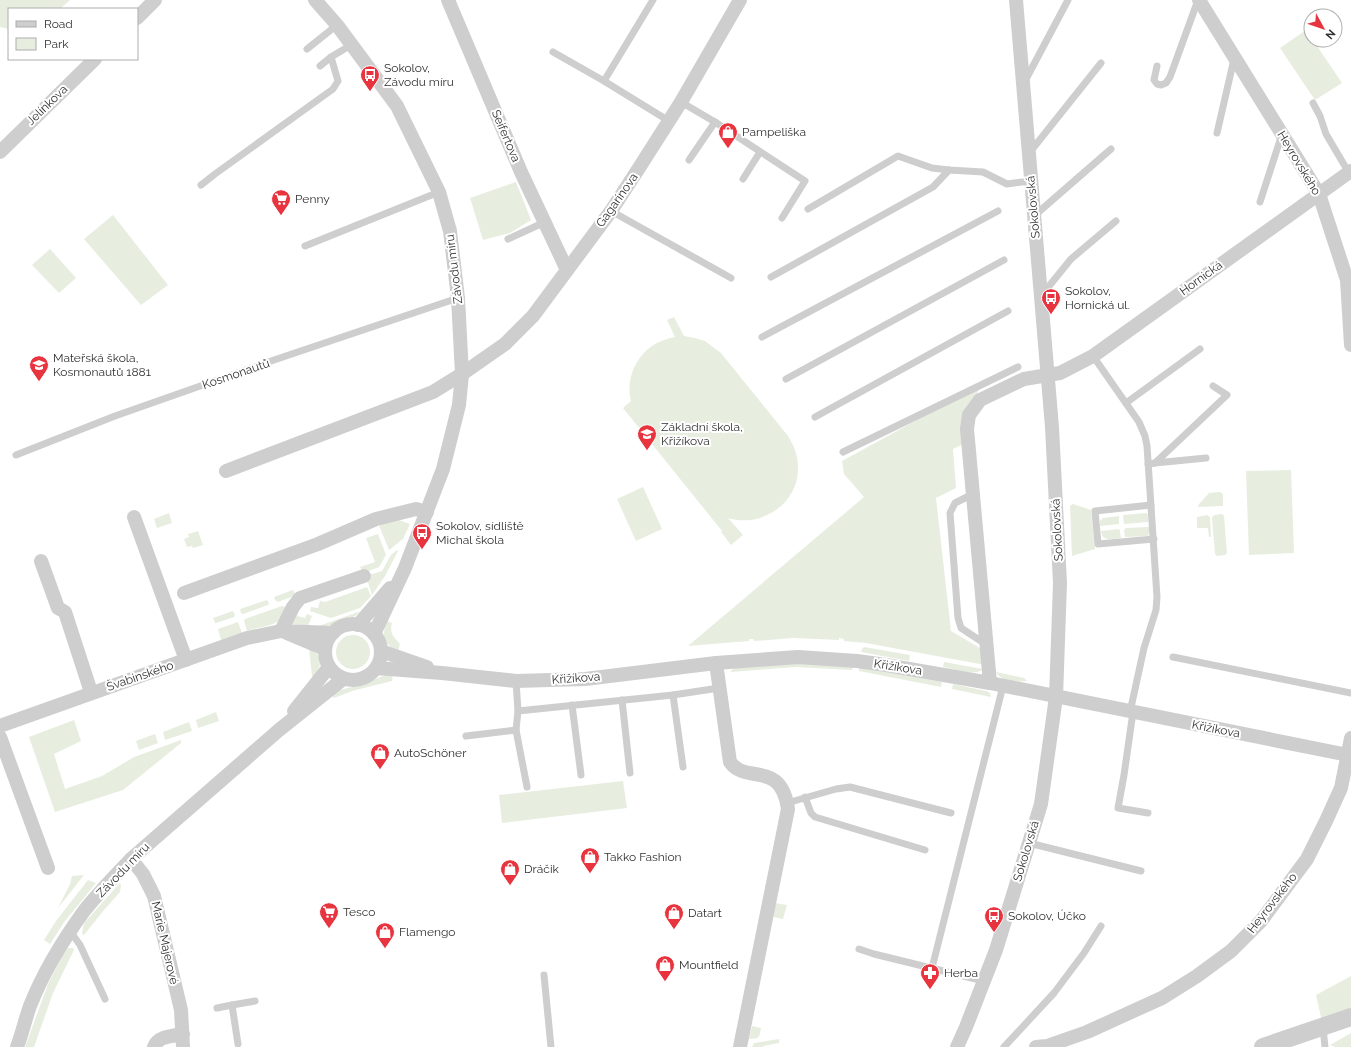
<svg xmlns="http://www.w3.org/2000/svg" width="1351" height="1047" viewBox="0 0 1351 1047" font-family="Raleway,sans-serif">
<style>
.green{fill:#e7eee0}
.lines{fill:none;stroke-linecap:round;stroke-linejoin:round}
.service{stroke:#cecece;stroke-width:7}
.minor{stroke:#cecece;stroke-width:14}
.tertiary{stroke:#cecece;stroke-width:18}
.labels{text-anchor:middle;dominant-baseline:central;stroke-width:4;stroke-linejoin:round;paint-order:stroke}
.poi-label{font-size:12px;fill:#313131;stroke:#fff;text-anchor:start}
.street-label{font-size:12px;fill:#313131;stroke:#fff}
</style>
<rect width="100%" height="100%" fill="#fff"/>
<g class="green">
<polygon points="0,0 70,0 60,9 9,9 9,29 0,27"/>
<polygon points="1306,30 1311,37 1311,40 1313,40 1342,83 1315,100 1280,48"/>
<polygon points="516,182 531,220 510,233 483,240 470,198"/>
<polygon points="113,215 168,285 141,305 84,239"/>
<polygon points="50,249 76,278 59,293 32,265"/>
<path d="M 674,317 L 684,336 L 695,338 L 705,341 L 721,353 L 788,436 C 794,446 798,455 798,467 C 799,504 761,528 728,518 L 743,535 L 731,545 L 721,532 L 722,531 L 623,408 L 631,401 C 625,379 637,353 657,343 C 663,340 669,338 675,337 L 667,320 Z"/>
<polygon points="981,385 972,405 965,443 953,449 956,488 936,498 951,631 985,651 985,665 866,643 844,641 844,639 839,638 839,640 793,638 754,641 753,639 749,639 749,641 688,646 864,497 844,474 842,461"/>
<polygon points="1291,470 1294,553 1249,555 1246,471"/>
<polygon points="643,487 662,529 636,541 617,499"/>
<polygon points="1220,492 1223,494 1223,506 1198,507 1199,504 1209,493"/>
<polygon points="1073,504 1091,510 1095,549 1072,556 1070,506"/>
<polygon points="169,513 172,523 157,528 154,519"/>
<polygon points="1146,513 1148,515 1148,522 1124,524 1123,515"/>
<polygon points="1222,514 1224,516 1227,553 1225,555 1217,556 1215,554 1212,518 1214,515"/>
<polygon points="1207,515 1210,517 1211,537 1209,537 1208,528 1197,528 1197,517"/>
<polygon points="1119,516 1119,524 1100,526 1100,521 1103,518"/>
<polygon points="396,519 410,524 403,539 389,550 378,523"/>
<polygon points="1149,527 1149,534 1148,536 1125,537 1124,530 1126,528"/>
<path d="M 1119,529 L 1120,531 L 1121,538 C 1112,539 1102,542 1101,531 Z"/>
<polygon points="198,531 203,545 193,548 192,546 187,547 184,539 189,537 188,534"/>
<polygon points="378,534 386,555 379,567 363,573 360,567 375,562 366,538"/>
<polygon points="397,550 398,551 385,576 372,595 366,576 382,571 391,555"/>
<polygon points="367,587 371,596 360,608 331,618 310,611 311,607 318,608 320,601 313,599 325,602"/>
<polygon points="293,590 295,593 294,596 278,602 275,600 274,597"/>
<polygon points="267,600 269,603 268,605 243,614 241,613 240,609"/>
<path d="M 282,606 L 285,607 C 286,627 260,626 247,631 L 244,621 L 245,619 Z"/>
<polygon points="233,611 235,615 234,617 216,623 215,623 213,618"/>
<path d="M 361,611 C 351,622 330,626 316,627 Z"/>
<polygon points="298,613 297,616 305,618 307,614 312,616 308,626 293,624 290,622"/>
<path d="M 387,621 L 392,623 C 389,633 394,637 400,644 L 398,652 C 383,643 381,637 387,621 Z"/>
<polygon points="238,622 242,633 221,640 218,629"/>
<circle cx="353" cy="652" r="17"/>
<polygon points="864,647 910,655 909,661 861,652 862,649"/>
<path d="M 309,648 C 324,657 322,664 314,677 L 312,676 Z"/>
<polygon points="785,662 853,667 852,670 796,667 730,672 735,667"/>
<path d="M 944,662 L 983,669 C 975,677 953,669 943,667 Z"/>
<polygon points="859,667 942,682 941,687 859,671"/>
<path d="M 996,672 L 1024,678 L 1027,681 C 1017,682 1001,682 996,672 Z"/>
<path d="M 393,674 L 392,681 L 352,691 L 334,698 L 330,694 C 343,688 351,688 363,684 C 375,680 381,675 393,674 Z"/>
<polygon points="953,684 986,691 990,693 991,697 952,689"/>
<polygon points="216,712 219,721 198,728 196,720"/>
<polygon points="74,720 81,741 54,754 65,789 102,776 134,757 181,740 181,743 123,790 55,812 29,737"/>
<polygon points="189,722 192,731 165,740 163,732"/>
<polygon points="155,734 158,743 139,750 136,741"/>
<polygon points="623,781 627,808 502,823 499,795"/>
<polygon points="84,875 58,908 70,884 72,876"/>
<polygon points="88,880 96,883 65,921 50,944 44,940 56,921"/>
<polygon points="120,883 121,886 120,892 104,910 84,935 82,934 83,927 85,922"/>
<polygon points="775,903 787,905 783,919 773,917"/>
<polygon points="68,948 73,948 74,950 53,993 34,1047 25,1047 48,984 64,953"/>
<polygon points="1351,976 1351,1017 1323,1026 1316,995"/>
<path d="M 752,1026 L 761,1028 C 759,1039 760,1038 749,1039 Z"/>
<polygon points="1351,1033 1351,1047 1335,1047 1330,1045"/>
<polygon points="779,1039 779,1043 763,1046 763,1047 752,1047 754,1043"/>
</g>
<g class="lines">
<g class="service">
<polyline points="307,49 337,25"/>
<polyline points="553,52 604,81 669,121"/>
<polyline points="320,66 331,57 351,45"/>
<polyline points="1157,66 1154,80 1157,84 1161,85 1166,83 1170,77 1198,0"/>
<polyline points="604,81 653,0"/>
<polyline points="1025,81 1068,0"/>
<polyline points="681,102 715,122 805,181 782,218"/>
<polyline points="1313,103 1320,116 1326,134 1349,173"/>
<polyline points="1217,133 1234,59"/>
<polyline points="1030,152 1101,63"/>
<polyline points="689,160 715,122"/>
<polyline points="743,179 760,152"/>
<polyline points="201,185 215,174 333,89 338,81 331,57"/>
<polyline points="1260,202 1282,134"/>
<polyline points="808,209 898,156 932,168 949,170 983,172 1007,184 1030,181"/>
<polyline points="611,211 731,278"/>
<polyline points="1034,216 1111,149"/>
<polyline points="508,239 545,222"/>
<polyline points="305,246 439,192"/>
<polyline points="771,277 933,187 949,170"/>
<polyline points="1041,296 1071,259 1116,221"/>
<polyline points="762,337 998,211"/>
<polyline points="1093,356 1139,422 1145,436 1147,446 1157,597 1156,610 1144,648 1130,712"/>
<polyline points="786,379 1004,260"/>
<polyline points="1126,403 1200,349"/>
<polyline points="815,417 1008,311"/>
<polyline points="843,452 1018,367"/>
<polyline points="16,455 115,416 274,360 458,298"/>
<polyline points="1155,463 1206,458"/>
<polyline points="1148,464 1155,463 1227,395 1213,386"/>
<polyline points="973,494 955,503 950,513 958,618 961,628 987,645"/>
<polyline points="1151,505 1095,511 1098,544 1154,539"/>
<polyline points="1173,657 1351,693"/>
<polyline points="516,681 518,711"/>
<polyline points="673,695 683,767"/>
<polyline points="622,700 630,773"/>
<polyline points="572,705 581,775"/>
<polyline points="1133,712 1124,775 1118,808 1148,813"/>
<polyline points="516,730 527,787"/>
<polyline points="466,736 516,730 518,711 673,695 719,688"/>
<polyline points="805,797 811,813 815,817 925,850"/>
<polyline points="787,803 836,789 850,787 951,813"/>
<polyline points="1029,843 1141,871"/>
<polyline points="70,931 80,945 105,999"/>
<polyline points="859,949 874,954 984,981"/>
<polyline points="932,968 1003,686"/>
<polyline points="544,975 551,1047"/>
<polyline points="232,1005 255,1001"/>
<polyline points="217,1008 232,1005 238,1044"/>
<polyline points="1323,1027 1325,1047"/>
<polyline points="1004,1047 1054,993 1084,953 1101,926"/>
</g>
<g class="minor">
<polyline points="315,0 337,25 397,106 439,192 450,231 458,298 462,374 459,405 443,469 405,568 374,634"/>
<polyline points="448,0 521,172 567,270"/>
<polyline points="1199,0 1319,194 1347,280 1351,345"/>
<polyline points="137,18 155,0"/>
<polyline points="0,152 95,59"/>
<polyline points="226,471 433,392 462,374 505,344 533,316 611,211 639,168 681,102 740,0"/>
<polyline points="134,517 186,660"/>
<polyline points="41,561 58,608 65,612 91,692"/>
<polyline points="184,593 318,544 376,519 416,509 427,512"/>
<circle cx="353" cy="652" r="28"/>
<polyline points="358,625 390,588"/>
<polyline points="281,631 293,607 300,598 364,576"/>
<polyline points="287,633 325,649"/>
<polyline points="381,651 427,667"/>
<path d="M 716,663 L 730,762 C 746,785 781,759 788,809 L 740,1047"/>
<polyline points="376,668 442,673 516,681 585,679 716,663 798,657 857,661 886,665 990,683 1348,755"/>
<polyline points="990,683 967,429 969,415 980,400 1024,379 1060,373 1093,356 1351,171"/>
<polyline points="294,711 329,667"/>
<polyline points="0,726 247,638 281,631 333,633"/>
<polyline points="0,737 48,868"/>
<polyline points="131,859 143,874 154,896 181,1010 183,1047"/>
<path d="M 17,1047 C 22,1034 25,1020 30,1006 C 43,973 63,940 84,911 C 98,893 115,876 131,859 L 279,730 L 343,679"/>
<path d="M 154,1047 C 158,1036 173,1036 183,1034"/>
<polyline points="957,1047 966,1027 996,950 1041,804 1056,697 1060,583 1052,427 1016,0"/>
<polyline points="1036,1047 1047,1046 1087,1032 1162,998 1197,976 1231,951 1261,921 1307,859 1326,821 1341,788 1351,738"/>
</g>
<polyline class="tertiary" points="1263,1047 1351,1017"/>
</g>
<defs>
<g id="bus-pin" transform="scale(1)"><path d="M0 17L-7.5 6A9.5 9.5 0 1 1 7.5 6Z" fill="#e8343e" stroke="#fff"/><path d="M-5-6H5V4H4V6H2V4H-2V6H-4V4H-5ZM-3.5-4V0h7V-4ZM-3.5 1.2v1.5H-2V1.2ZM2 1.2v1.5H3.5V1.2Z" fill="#fff"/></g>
<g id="shop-pin" transform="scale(1)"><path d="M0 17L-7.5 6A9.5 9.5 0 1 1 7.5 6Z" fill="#e8343e" stroke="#fff"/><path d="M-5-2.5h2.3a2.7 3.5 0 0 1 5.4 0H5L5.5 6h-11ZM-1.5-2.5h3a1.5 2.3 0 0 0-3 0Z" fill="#fff"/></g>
<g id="supermarket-pin" transform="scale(1)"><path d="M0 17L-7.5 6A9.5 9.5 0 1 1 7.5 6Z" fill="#e8343e" stroke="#fff"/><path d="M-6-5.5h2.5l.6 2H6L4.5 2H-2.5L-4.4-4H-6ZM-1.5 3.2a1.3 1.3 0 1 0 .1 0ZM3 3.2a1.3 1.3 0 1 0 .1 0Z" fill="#fff"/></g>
<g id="school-pin" transform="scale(1)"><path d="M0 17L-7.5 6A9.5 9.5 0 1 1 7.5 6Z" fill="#e8343e" stroke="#fff"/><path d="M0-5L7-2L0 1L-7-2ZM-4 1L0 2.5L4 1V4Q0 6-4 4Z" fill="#fff"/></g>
<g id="pharmacy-pin" transform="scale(1)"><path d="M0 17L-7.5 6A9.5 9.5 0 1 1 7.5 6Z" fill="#e8343e" stroke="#fff"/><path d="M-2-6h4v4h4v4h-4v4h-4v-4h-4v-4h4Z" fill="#fff"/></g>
</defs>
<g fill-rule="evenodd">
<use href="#bus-pin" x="370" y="75"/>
<use href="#shop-pin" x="728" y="132"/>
<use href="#supermarket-pin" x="281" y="199"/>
<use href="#bus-pin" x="1051" y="298"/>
<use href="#school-pin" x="39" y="365"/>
<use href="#school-pin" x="647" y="434"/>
<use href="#bus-pin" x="422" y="533"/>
<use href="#shop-pin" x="380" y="753"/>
<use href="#shop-pin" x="590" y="857"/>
<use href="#shop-pin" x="510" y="869"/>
<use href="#supermarket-pin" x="329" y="912"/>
<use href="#shop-pin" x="674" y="913"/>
<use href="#bus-pin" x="994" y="916"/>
<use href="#shop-pin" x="385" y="932"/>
<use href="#shop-pin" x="665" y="965"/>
<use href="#pharmacy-pin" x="930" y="973"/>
</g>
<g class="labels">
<g class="poi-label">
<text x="384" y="68">Sokolov,<tspan x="384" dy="14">Závodu míru</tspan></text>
<text x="742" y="132">Pampeliška</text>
<text x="295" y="199">Penny</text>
<text x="1065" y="291">Sokolov,<tspan x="1065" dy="14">Hornická ul.</tspan></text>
<text x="53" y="358">Mateřská škola,<tspan x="53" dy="14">Kosmonautů 1881</tspan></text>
<text x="661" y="427">Základní škola,<tspan x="661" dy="14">Křižíkova</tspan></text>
<text x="436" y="526">Sokolov, sídliště<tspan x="436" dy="14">Michal škola</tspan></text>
<text x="394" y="753">AutoSchöner</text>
<text x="604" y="857">Takko Fashion</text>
<text x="524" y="869">Dráčik</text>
<text x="343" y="912">Tesco</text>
<text x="688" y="913">Datart</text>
<text x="1008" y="916">Sokolov, Účko</text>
<text x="399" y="932">Flamengo</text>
<text x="679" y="965">Mountfield</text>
<text x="944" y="973">Herba</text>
</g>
<g class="street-label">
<text transform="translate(47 105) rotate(-44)">Jelínkova</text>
<text transform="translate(506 136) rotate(67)">Seifertova</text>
<text transform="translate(1299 163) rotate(59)">Heyrovského</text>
<text transform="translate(617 200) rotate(-55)">Gagarinova</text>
<text transform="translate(1033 207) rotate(-95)">Sokolovská</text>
<text transform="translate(454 269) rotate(-97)">Závodu míru</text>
<text transform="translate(1201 278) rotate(-36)">Hornická</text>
<text transform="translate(236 374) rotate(-19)">Kosmonautů</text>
<text transform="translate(1057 530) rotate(-93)">Sokolovská</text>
<text transform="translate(898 667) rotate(9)">Křižíkova</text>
<text transform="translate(140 676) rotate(-19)">Švabinského</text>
<text transform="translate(576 678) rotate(-4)">Křižíkova</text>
<text transform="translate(1216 729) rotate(11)">Křižíkova</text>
<text transform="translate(1026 851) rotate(-73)">Sokolovská</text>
<text transform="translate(123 870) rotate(-46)">Závodu míru</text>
<text transform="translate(1272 903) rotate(-52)">Heyrovského</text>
<text transform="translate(165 943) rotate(77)">Marie Majerové</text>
</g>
</g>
<rect x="8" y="8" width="130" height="52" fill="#ffffff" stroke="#adadad"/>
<rect x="16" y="21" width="20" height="6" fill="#cecece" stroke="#adadad"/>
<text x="44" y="28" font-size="12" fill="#313131">Road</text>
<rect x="16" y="38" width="20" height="12" fill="#e7eee0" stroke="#adadad"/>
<text x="44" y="48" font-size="12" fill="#313131">Park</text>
<g transform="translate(1323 28) rotate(130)"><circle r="19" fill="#ffffff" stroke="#adadad"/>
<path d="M0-3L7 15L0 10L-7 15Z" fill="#e8343e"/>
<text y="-6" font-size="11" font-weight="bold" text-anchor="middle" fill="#313131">N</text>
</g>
</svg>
